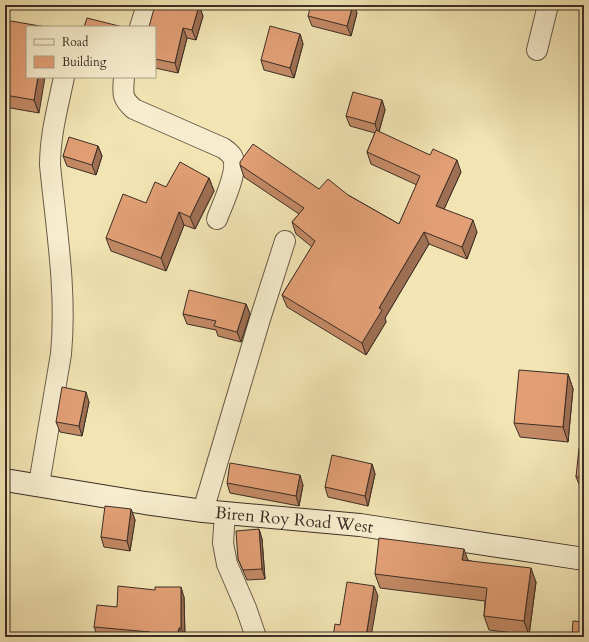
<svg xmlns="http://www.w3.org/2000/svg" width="589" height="642" viewBox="0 0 589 642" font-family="Cardo,serif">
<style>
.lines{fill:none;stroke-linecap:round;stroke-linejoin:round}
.street-casing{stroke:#6a5c49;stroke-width:22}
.secondary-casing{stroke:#3c2e26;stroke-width:24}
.street{stroke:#f7edce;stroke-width:20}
.secondary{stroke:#f7edce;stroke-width:22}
.wall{fill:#c28965;stroke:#3c2e26}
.shaded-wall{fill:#9e6f52;stroke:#3c2e26}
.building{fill:#e29f75;stroke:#3c2e26}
.labels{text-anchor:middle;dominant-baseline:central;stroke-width:3;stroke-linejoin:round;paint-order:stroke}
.street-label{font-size:17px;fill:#3c2e26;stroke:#f7edce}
</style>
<rect width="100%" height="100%" fill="#f2e4b3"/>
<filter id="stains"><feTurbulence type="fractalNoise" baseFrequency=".005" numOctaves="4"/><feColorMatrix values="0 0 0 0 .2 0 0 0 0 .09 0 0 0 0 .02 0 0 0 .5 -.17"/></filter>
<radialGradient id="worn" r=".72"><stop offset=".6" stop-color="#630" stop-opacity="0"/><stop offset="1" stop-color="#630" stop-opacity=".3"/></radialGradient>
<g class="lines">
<g class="street-casing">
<g id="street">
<polyline points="140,27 147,5"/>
<polyline points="537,50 548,5"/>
<path d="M 124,77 C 123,93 121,98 134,109 L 223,148 C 226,150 230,153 232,156 C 240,169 222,205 217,219"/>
<path d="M 39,484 L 61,354 C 67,291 56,227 50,165 C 50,135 58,106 64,77"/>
<polyline points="203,511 260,319 285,241"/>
<polyline points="225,513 223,543 227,564 246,608 256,637"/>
</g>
</g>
<g class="secondary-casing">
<g id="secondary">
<path id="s1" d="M 5,480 L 145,503 L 203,511 L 360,525 L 584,559"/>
</g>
</g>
<use href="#street" class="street"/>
<use href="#secondary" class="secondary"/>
</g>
<g class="wall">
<polygon points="199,6 203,16 196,40 187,38 178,73 155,68 155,27"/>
<polygon points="357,13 351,36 312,26 308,16"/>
<polygon points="5,20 39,113 5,107"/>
<polygon points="300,34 303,44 294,78 264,70 261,60"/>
<polygon points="382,100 385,110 379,132 461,172 444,209 477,232 467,259 429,244 385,318 386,322 366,355 287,307 282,295 312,247 296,234 292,222 299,214 244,177 240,165 319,189 348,195 399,224 417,185 371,164 367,152 375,133 350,126 346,116"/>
<polygon points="98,146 102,156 96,175 67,166 63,156"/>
<polygon points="209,178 214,191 195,229 184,225 166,271 111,251 106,238 146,203 166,187"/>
<polygon points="246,304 250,314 241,342 218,336 216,330 187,324 183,314"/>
<polygon points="568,374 573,389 568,442 520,437 514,423"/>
<polygon points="89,402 82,436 60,432 56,422"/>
<polygon points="584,449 584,491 582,491 576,477"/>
<polygon points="372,464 375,474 368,506 328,497 325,487"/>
<polygon points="227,483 303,485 299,506 230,493"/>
<polygon points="131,509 135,520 130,551 104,547 101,537"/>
<polygon points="259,529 262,539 265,579 247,580 238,559"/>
<polygon points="468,560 536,582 529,635 489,630 484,616 485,601 380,588 375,574"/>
<polygon points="184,597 185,637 98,637 94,627 117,607"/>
</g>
<g class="shaded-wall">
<polygon points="353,5 354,5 357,13 351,36 347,26"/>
<polygon points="199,6 203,16 196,40 192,30"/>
<polygon points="183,28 187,38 178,73 175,63"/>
<polygon points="300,34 303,44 294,78 290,68"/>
<polygon points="38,77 45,77 39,113 34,100"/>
<polygon points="382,100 385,110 378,134 375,124"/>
<polygon points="98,146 102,156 96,175 92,165"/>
<polygon points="457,160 461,172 440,218 436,206"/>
<polygon points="209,178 214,191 195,229 190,217"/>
<polygon points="179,212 184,225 166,271 161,258"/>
<polygon points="473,220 477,232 467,259 462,247"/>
<polygon points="424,232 429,244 385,318 386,322 366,355 362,343 379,308"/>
<polygon points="246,304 250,314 241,342 237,332"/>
<polygon points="568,374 573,389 568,442 563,427"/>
<polygon points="86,392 89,402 82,436 79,426"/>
<polygon points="372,464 375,474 368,506 365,496"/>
<polygon points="300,475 303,485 299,506 296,496"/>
<polygon points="131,509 135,520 130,551 127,541"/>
<polygon points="259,529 262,539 265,579 262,569"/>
<polygon points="464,549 469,563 462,560"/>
<polygon points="531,568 536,582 529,635 524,621"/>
<polygon points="374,586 378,596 371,637 366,637"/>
<polygon points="181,587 184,597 185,637 181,628"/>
<polygon points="179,628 183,637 177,637"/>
</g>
<g class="building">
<polygon points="155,5 196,5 199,6 192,30 183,28 175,63 155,59 155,27 149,27"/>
<polygon points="311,5 353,5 347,26 308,16"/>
<polygon points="87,18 123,27 84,27"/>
<polygon points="5,20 46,27 27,27 27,77 38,77 34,100 5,95"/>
<polygon points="270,26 300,34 290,68 261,60"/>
<polygon points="353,92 382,100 375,124 346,116"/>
<polygon points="376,130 430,155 433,149 457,160 436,206 473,220 462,247 424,232 379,308 382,310 362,343 282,295 315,241 292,222 304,208 240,165 240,162 253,144 319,189 328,179 348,195 399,224 420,176 367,152"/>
<polygon points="69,137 98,146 92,165 63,156"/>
<polygon points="180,162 209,178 190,217 179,212 161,258 106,238 123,194 146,203 155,182 166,187"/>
<polygon points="189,290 246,304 237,332 214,326 216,321 183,314"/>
<polygon points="519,370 568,374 563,427 514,423"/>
<polygon points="62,387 86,392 79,426 56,422"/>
<polygon points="579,448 584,449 584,477 576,477"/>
<polygon points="332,455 372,464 365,496 325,487"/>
<polygon points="230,463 300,475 296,496 227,483"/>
<polygon points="105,506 131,509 127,541 101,537"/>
<polygon points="259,529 262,569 243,570 238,559 236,531"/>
<polygon points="379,538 464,549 462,560 531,568 524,621 484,616 487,588 375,574"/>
<polygon points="347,582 374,586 366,637 333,637 335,624 340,625"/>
<polygon points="118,586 155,590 155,587 181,587 181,628 179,628 177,637 149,637 150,632 94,627 97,605 117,607"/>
<polygon points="573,621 584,622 584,637 572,637"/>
</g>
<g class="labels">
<g class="street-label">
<text stroke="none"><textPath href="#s1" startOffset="292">Biren Roy Road West</textPath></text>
</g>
</g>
<rect width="589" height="642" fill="none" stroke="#f2e4b3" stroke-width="20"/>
<rect x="6" y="6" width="577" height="630" fill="none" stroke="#3c2e26" stroke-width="2"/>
<rect x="10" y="10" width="569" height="622" fill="none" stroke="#3c2e26"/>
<rect x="26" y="26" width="130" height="52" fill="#f7edce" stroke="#aca18b"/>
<rect x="34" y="39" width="20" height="6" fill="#f7edce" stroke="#aca18b"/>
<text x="62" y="46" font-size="12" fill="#3c2e26">Road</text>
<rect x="34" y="56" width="20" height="12" fill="#e29f75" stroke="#aca18b"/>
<text x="62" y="66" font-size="12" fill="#3c2e26">Building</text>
<rect width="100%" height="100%" filter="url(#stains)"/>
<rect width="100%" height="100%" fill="url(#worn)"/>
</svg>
